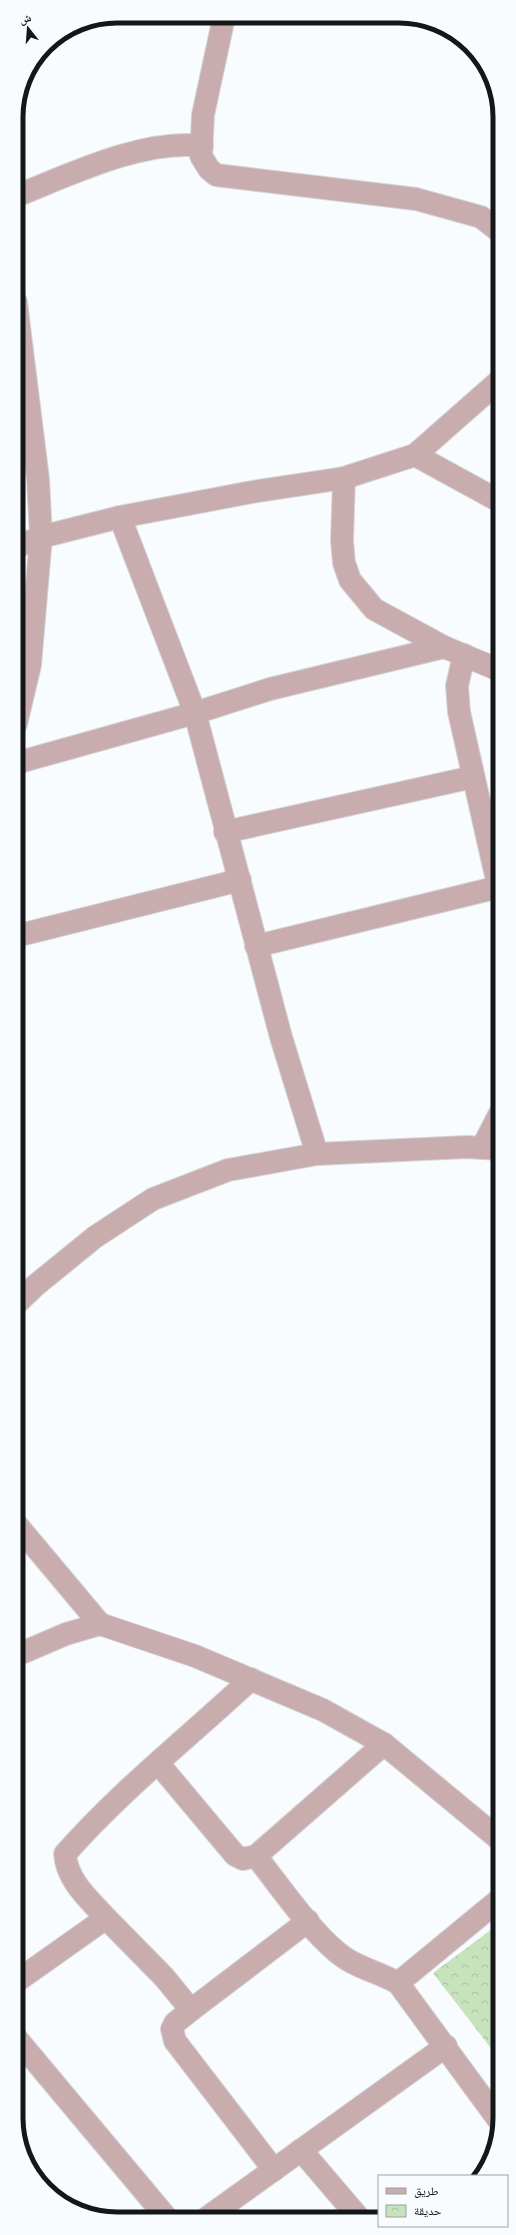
<svg xmlns="http://www.w3.org/2000/svg" width="516" height="2235" viewBox="0 0 516 2235" font-family="'Noto Serif','Noto Naskh Arabic',serif">
<style>
.park{fill:url(#park-crowns)}
.lines{fill:none;stroke-linecap:round;stroke-linejoin:round}
.street-casing{stroke:#d4d7da;stroke-width:24}
.street{stroke:#c9acad;stroke-width:22}
.rim{fill:none;stroke:#141719;stroke-width:5}
</style>
<defs>
<pattern id="park-crowns" width="20" height="18" patternUnits="userSpaceOnUse"><rect width="20" height="18" fill="#c6e3bc"/><path d="M2 6a3 3 0 1 1 6 0M12 15a3 3 0 1 1 6 0" fill="none" stroke="#a9c2a1"/></pattern>
</defs>
<rect width="100%" height="100%" fill="#f9fcff"/>
<polygon class="park" points="500,1923 500,2060 433,1973"/>
<g class="lines">
<g class="street-casing">
<g id="street">
<polyline points="224,17 203,115 201,156 209,169 216,175 416,199 481,217 499,231"/>
<path d="M 16,196 C 69,175 145,138 202,146"/>
<polyline points="16,302 38,479 41,537 30,665 16,724"/>
<polyline points="415,455 499,501"/>
<polyline points="344,478 342,541 344,563 350,580 374,609 444,647 499,670"/>
<polyline points="120,517 195,713 281,1037 317,1154"/>
<polyline points="16,547 41,537 120,517 252,492 344,478 415,455 499,381"/>
<polyline points="464,655 457,686 459,712 499,889"/>
<polyline points="16,763 195,713 270,689 444,647"/>
<polyline points="225,832 473,777"/>
<polyline points="16,936 240,880"/>
<polyline points="256,946 499,887"/>
<polyline points="482,1148 499,1115"/>
<polyline points="17,1303 36,1285 95,1237 153,1199 228,1170 317,1154 467,1147 499,1149"/>
<polyline points="17,1525 100,1624 195,1656 323,1710 384,1744 500,1840"/>
<polyline points="17,1655 66,1634 100,1624"/>
<polyline points="158,1763 235,1855 243,1859 256,1856 384,1744"/>
<path d="M 256,1856 C 279,1885 317,1941 348,1960 C 363,1969 382,1974 398,1983"/>
<polyline points="500,1899 398,1983 500,2122"/>
<path d="M 106,1918 C 89,1899 67,1881 65,1854 C 121,1790 189,1737 251,1679"/>
<polyline points="17,1981 106,1918 164,1977 191,2010 308,1921"/>
<polyline points="191,2010 175,2023 172,2029 175,2041 274,2170"/>
<polyline points="17,2039 166,2217"/>
<polyline points="301,2150 359,2218"/>
<polyline points="208,2217 446,2046"/>
</g>
</g>
<use href="#street" class="street"/>
</g>
<path d="M0 0H516V2235H0ZM117 23H399A94 94 0 0 1 493 117V2118A94 94 0 0 1 399 2212H117A94 94 0 0 1 23 2118V117A94 94 0 0 1 117 23Z" fill="#f9fcff" fill-rule="evenodd"/>
<path class="rim" d="M117 23H399A94 94 0 0 1 493 117V2118A94 94 0 0 1 399 2212H117A94 94 0 0 1 23 2118V117A94 94 0 0 1 117 23Z"/>
<rect x="378" y="2175" width="130" height="52" fill="#f9fcff" stroke="#9da0a3"/>
<rect x="386" y="2188" width="20" height="6" fill="#c9acad" stroke="#9da0a3"/>
<text x="414" y="2195" font-size="12" fill="#141719">طريق</text>
<rect x="386" y="2205" width="20" height="12" fill="url(#park-crowns)" stroke="#9da0a3"/>
<text x="414" y="2215" font-size="12" fill="#141719">حديقة</text>
<g transform="translate(28 28) rotate(343)" stroke="#f9fcff" stroke-width="3" paint-order="stroke">
<path d="M0-3L7 15L0 10L-7 15Z" fill="#141719"/>
<text y="-6" font-size="11" font-weight="bold" text-anchor="middle" fill="#141719">ش</text>
</g>
</svg>
